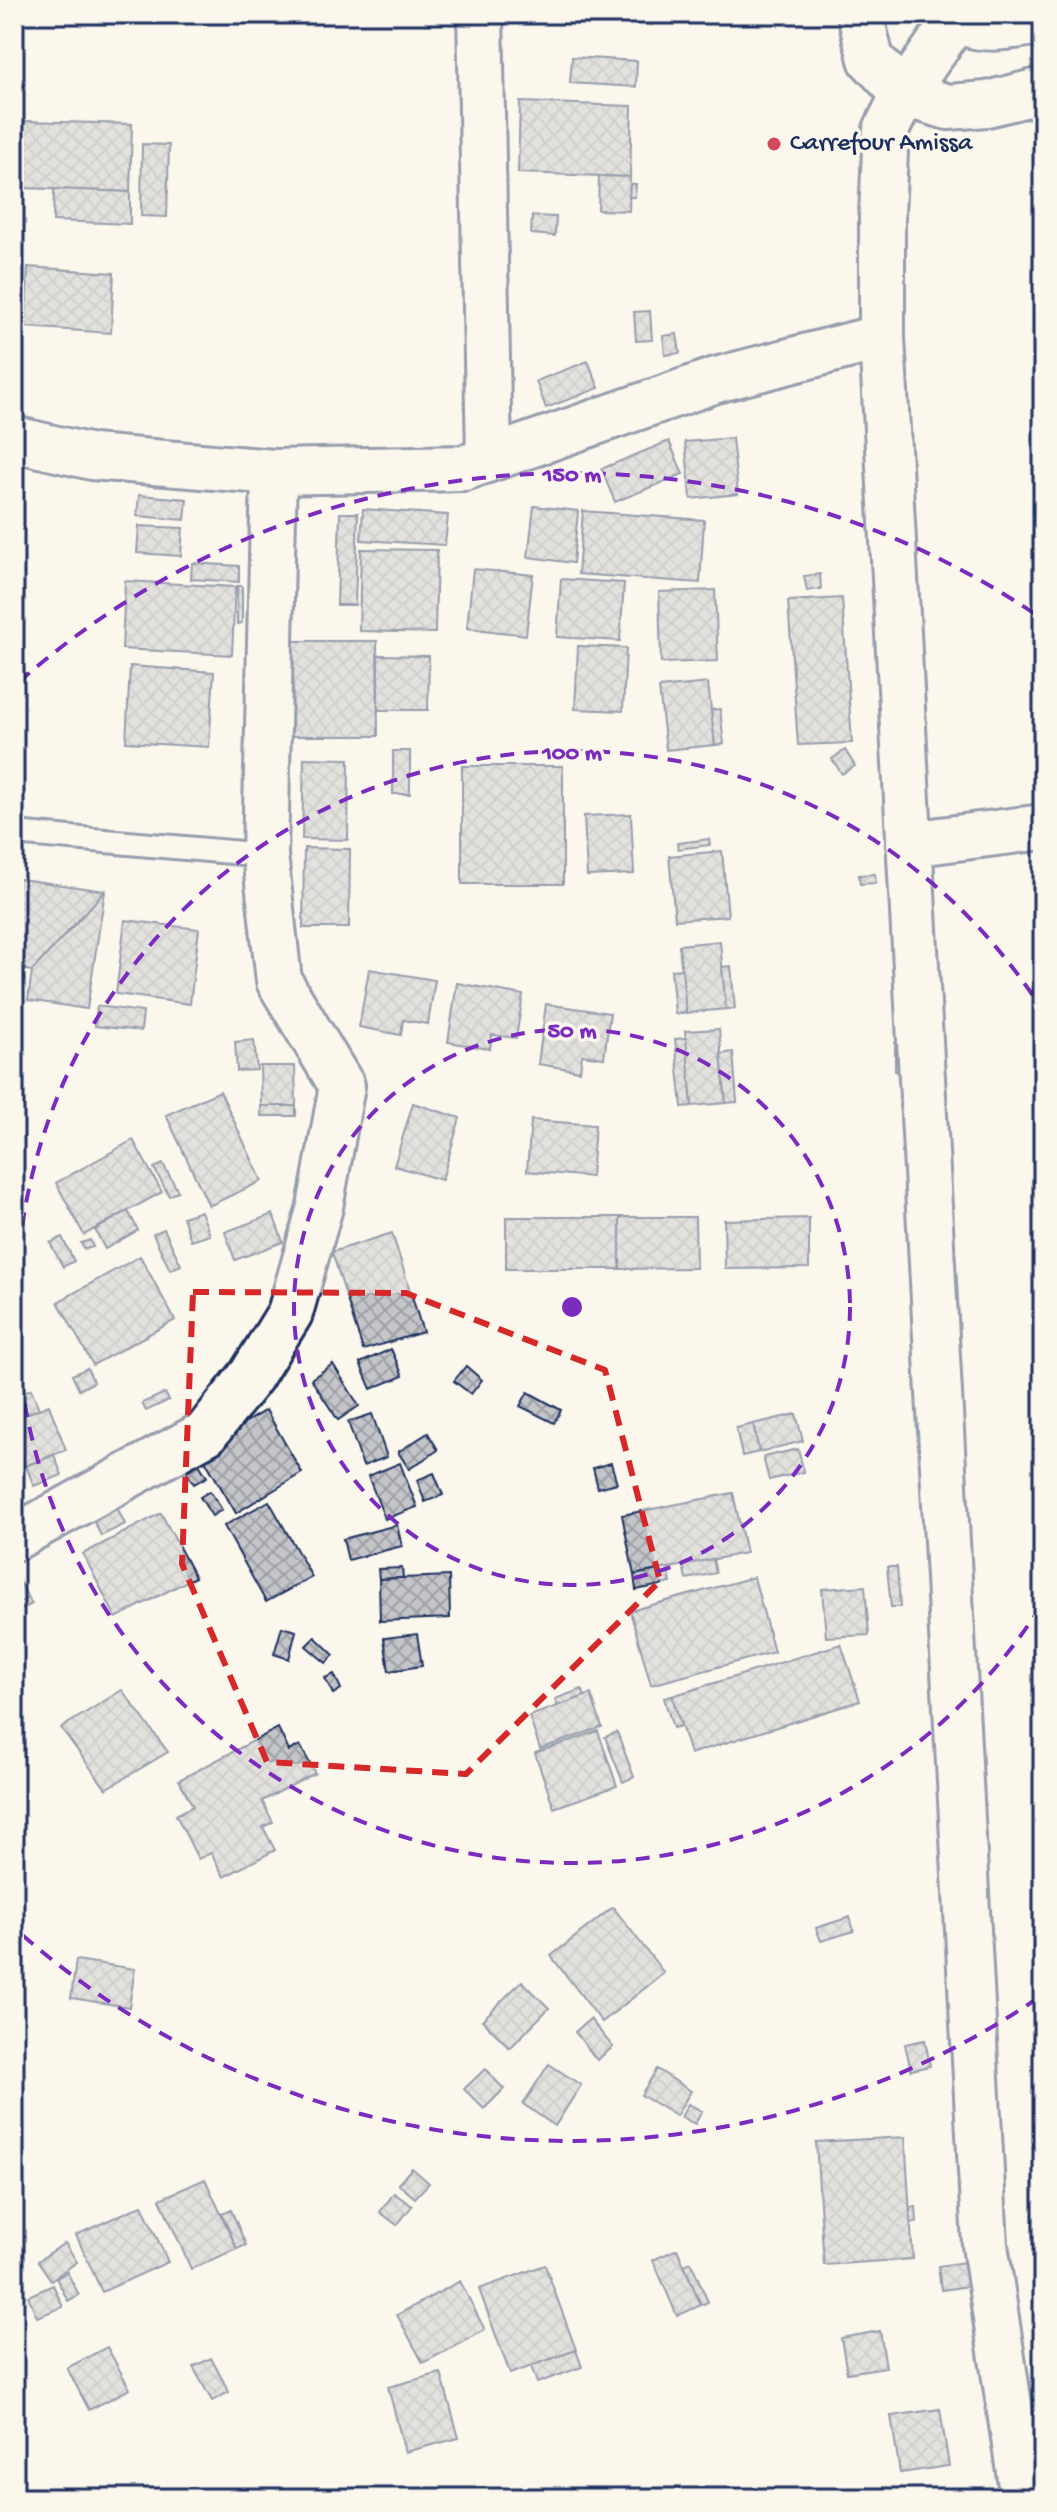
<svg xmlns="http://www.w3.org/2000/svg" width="1057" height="2512" viewBox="0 0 1057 2512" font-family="'Gochi Hand',sans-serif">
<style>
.building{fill:url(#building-cross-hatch);stroke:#1b2f5e;stroke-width:2}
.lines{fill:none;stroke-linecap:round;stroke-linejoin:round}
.lane-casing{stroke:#1b2f5e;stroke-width:28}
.street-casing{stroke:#1b2f5e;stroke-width:50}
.secondary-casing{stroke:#1b2f5e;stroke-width:50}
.lane{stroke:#fbf7ec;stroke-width:22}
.street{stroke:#fbf7ec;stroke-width:44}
.secondary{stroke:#fbf7ec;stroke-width:44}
.marked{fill:none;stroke:#d62828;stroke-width:6;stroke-dasharray:16 10;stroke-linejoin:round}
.ring{fill:none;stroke:#7b2cbf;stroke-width:4;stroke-dasharray:14 10}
.poi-dot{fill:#d1495b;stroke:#fbf7ec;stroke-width:3}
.labels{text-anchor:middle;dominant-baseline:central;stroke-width:7;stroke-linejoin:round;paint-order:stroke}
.poi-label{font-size:26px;fill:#1b2f5e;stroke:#fbf7ec;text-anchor:start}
.centre{fill:#7b2cbf;stroke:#fbf7ec;stroke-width:4}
.ring-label{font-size:24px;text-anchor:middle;font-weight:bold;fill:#7b2cbf;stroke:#fbf7ec;stroke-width:7;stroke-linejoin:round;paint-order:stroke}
</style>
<defs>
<pattern id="building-cross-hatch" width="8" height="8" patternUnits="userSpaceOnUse" patternTransform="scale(2)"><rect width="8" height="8" fill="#c3c5c9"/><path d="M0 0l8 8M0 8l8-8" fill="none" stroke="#9ea0a6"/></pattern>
</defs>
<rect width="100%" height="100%" fill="#fbf7ec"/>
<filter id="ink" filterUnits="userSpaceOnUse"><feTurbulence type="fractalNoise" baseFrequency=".0125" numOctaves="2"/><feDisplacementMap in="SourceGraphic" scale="16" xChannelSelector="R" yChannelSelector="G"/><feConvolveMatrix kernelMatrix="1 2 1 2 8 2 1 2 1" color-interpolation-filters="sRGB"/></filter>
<g filter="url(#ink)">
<g class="building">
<polygon points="618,14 654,14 652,25 617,18"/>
<polygon points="572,57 637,61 636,87 570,83"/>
<polygon points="520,102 632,106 630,177 518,173"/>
<polygon points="24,121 132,124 130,192 22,188"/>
<polygon points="142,144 169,145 167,217 141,216"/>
<polygon points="599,176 630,177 629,211 598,210"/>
<polygon points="630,184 636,184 635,197 629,197"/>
<polygon points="54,189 130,192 130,224 53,221"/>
<polygon points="532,216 556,217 555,236 531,234"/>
<polygon points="28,267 114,273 111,333 25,327"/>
<polygon points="650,311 652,340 636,341 634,312"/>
<polygon points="677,334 680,353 665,355 663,336"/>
<polygon points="588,361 599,388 546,408 536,381"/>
<polygon points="732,438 738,494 691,499 685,442"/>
<polygon points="669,441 683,474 615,502 601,469"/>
<polygon points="139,495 187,499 185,520 137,516"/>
<polygon points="534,506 578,511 573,563 528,557"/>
<polygon points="363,509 448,515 445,545 361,540"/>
<polygon points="583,511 704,520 700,583 578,574"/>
<polygon points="340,513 358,513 355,605 337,605"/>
<polygon points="139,526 183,528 181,556 137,553"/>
<polygon points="361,549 437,550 435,633 359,631"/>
<polygon points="192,563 239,566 239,582 191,579"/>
<polygon points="473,569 533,575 526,635 467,628"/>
<polygon points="820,574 821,589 807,591 804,576"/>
<polygon points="561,579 624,583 620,641 557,637"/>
<polygon points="125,581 235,587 232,655 122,649"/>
<polygon points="237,586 242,586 242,623 237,624"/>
<polygon points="715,590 718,661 661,663 659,592"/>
<polygon points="842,598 852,743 798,745 788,601"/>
<polygon points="292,641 377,641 378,736 292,736"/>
<polygon points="578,646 626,648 623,711 575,709"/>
<polygon points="378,655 429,656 428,710 378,710"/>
<polygon points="130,666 214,672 209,747 126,742"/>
<polygon points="708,683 715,745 666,750 659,688"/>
<polygon points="720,709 724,744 715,745 711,710"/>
<polygon points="845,750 855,766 842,774 832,759"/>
<rect x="393" y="751" width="17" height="43"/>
<polygon points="304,758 349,759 348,840 302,839"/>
<rect x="462" y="766" width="101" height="118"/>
<polygon points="631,814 634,874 587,876 584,816"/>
<polygon points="709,839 710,845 678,849 677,843"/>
<polygon points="304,848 350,849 349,928 303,928"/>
<polygon points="722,851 728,916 675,920 669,856"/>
<polygon points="875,874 876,883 860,884 859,875"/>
<polygon points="14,878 105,891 32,971 14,968"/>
<polygon points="105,891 87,1009 28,1000 32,971"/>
<polygon points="125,920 199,929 190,1004 116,994"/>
<polygon points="720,941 726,1009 686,1013 679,945"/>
<polygon points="731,966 735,1009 726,1009 722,967"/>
<polygon points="369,969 435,980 428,1024 403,1020 401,1035 359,1027"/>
<polygon points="682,969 686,1013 675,1014 671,970"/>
<polygon points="457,983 523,995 516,1038 492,1035 490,1049 448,1042"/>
<polygon points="546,1004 610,1013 604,1058 582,1055 580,1071 538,1064"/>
<polygon points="97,1006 143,1012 141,1031 95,1026"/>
<polygon points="719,1029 726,1103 692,1106 685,1031"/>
<polygon points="686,1038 692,1106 682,1107 675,1039"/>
<polygon points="254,1040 257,1070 237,1071 235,1042"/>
<polygon points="895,1043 916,1043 916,1070 895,1071"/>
<polygon points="733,1052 737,1102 726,1103 721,1054"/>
<polygon points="260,1066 295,1066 296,1106 261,1106"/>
<polygon points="220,1091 262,1181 209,1206 166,1115"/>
<polygon points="413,1103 460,1118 442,1180 394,1166"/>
<rect x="261" y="1106" width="35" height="10"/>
<polygon points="531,1120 595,1125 591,1177 527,1171"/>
<polygon points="133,1140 162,1192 84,1235 56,1183"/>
<polygon points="163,1164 178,1191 169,1196 154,1168"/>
<polygon points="128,1211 138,1230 105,1249 95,1230"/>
<polygon points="201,1211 210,1235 191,1241 183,1217"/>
<polygon points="273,1214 283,1242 235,1260 225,1232"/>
<rect x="506" y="1217" width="114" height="52"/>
<polygon points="620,1217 695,1217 696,1268 620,1269"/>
<polygon points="809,1218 809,1268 725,1269 724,1220"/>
<polygon points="164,1229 181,1265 170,1270 153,1234"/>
<polygon points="392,1233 423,1332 363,1350 332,1252"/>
<polygon points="62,1237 74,1261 63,1267 50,1243"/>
<polygon points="90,1240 93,1247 84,1249 81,1243"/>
<polygon points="140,1256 175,1320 93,1365 58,1302"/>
<polygon points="391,1349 403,1376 371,1389 360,1363"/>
<polygon points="333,1364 359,1406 338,1420 311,1379"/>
<polygon points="466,1366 482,1380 471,1394 454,1381"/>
<polygon points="87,1368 94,1382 79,1390 72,1375"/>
<polygon points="31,1389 39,1409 14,1419 14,1396"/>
<polygon points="528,1392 561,1410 554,1423 520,1406"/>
<polygon points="165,1393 169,1400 146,1411 142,1403"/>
<polygon points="49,1405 66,1450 14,1470 14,1419"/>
<polygon points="266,1410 302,1473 236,1513 199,1450"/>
<polygon points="372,1414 387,1457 363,1466 348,1422"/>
<polygon points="796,1414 803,1441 759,1452 753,1424"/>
<polygon points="753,1424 759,1452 742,1456 736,1428"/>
<polygon points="428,1433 438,1450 409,1469 398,1452"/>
<polygon points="798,1449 804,1472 769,1480 763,1457"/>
<polygon points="54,1455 62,1475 34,1486 26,1466"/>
<polygon points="197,1461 207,1477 194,1484 184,1469"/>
<polygon points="400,1463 417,1507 385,1519 368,1476"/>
<polygon points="611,1463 617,1483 598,1488 593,1468"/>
<polygon points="434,1473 443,1495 425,1502 417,1480"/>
<polygon points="210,1491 222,1510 212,1516 200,1497"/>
<polygon points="733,1493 746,1553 634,1575 622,1515"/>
<polygon points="269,1501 312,1577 266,1602 224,1526"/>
<polygon points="115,1503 125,1524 101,1536 91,1515"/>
<polygon points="161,1513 195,1577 116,1618 83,1554"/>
<polygon points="397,1525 402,1546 348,1560 343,1539"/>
<polygon points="713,1559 716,1573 686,1579 683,1565"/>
<polygon points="887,1567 897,1567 900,1607 891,1607"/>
<polygon points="402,1568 403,1578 379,1579 378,1569"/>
<polygon points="668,1568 671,1583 636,1590 634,1575"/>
<polygon points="15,1572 28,1598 19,1603 14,1594"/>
<polygon points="449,1576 450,1618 380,1621 379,1579"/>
<polygon points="754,1577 774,1652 651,1685 630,1611"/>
<polygon points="865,1586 869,1635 826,1637 822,1589"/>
<polygon points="28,1598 32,1604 14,1613 14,1606"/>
<polygon points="282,1627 296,1631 289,1659 274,1654"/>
<polygon points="417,1634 422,1666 389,1671 384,1638"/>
<polygon points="315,1637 334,1655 326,1663 306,1646"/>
<polygon points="841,1644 860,1701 690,1754 672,1696"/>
<polygon points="334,1674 341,1689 333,1694 325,1678"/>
<polygon points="582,1689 585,1696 558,1706 555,1699"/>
<polygon points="122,1690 168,1752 106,1789 61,1728"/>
<polygon points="591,1694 602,1727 540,1749 529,1716"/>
<polygon points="672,1696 681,1726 673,1728 664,1698"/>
<polygon points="278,1728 289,1751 300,1745 315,1773 262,1801 273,1822 263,1827 275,1850 224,1877 211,1853 198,1859 176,1815 193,1806 179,1780"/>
<polygon points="598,1731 617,1786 554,1808 535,1753"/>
<polygon points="617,1732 634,1777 623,1782 605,1737"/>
<polygon points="613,1907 664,1973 602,2022 551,1956"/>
<polygon points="850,1917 854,1931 821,1941 816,1928"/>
<polygon points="76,1960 135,1969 129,2007 71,1998"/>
<polygon points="522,1981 549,2008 510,2048 482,2020"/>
<polygon points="590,2019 613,2047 597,2060 575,2032"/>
<polygon points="925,2040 930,2066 911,2070 905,2044"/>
<polygon points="549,2064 581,2085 555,2126 523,2104"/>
<polygon points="485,2069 504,2089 484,2109 464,2089"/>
<polygon points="657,2069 691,2091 676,2116 641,2095"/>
<polygon points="688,2104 702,2111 695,2124 681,2117"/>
<polygon points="905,2137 913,2259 824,2265 816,2142"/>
<polygon points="412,2168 429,2183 415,2198 398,2184"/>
<polygon points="205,2179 237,2249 191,2269 160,2199"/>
<polygon points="394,2193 412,2206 397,2225 380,2212"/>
<polygon points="142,2205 168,2262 102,2292 76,2235"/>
<polygon points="910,2207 916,2207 917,2222 911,2223"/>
<polygon points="231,2210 246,2245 237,2249 222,2214"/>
<polygon points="65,2243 77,2262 51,2280 38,2261"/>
<polygon points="677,2249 701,2305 677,2316 653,2260"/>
<polygon points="691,2262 708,2302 701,2305 684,2265"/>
<polygon points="965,2262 969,2286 941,2290 938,2266"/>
<polygon points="545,2265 576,2350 510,2374 479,2289"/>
<polygon points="67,2272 79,2295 68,2301 56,2278"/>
<polygon points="460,2281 485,2330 423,2363 397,2315"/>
<polygon points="53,2285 63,2307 37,2317 28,2296"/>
<polygon points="880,2331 886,2367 847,2373 841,2338"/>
<polygon points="107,2347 130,2389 89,2410 67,2368"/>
<polygon points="576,2350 582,2367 537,2383 531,2366"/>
<polygon points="211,2358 229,2392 212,2401 193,2367"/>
<polygon points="441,2373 459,2438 405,2452 388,2387"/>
<polygon points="940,2409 949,2466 900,2473 891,2416"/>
</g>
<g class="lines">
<g class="lane-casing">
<polyline id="lane" points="14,833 265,855"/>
</g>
<g class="street-casing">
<g id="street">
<polyline points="480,14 489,457"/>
<polyline points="14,439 92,457 274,472 464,468 716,380 882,337"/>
<polyline points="909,844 1043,827"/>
<polyline points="14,1538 206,1433 251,1376 290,1313 320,1207 342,1086 279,981 265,855 274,472"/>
</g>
</g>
<g class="secondary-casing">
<g id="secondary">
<polyline points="860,14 871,59 904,94 948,107 987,104 1043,90"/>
<path d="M 952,14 C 973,36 1017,26 1043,21"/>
<polyline points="956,19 904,94 886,130 882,215 882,337 985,2245 1023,2498"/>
</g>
</g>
<use href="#lane" class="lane"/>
<use href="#street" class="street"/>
<use href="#secondary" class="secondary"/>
</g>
</g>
<path d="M0 0H1057V2512H0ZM 193,1292 L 406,1293 L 605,1370 L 660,1581 L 466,1774 L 267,1762 L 182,1564 Z" fill="#fbf7ec" fill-opacity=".55" fill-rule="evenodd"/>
<path class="marked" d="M 193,1292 L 406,1293 L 605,1370 L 660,1581 L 466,1774 L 267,1762 L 182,1564 Z"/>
<g class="ring">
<circle cx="572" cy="1307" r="278"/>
<path d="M1041 1606A556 556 0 1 1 1041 1008"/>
<path d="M1038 1998A834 834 0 0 1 19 1932M19 682A834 834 0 0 1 1038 616"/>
</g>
<circle class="poi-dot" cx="774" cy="144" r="8"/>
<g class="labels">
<g class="poi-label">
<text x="790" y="144">Carrefour Amissa</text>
</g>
</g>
<circle cx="572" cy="1307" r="12" class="centre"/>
<g class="ring-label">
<text x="572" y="481">150 m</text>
<text x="572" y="759">100 m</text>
<text x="572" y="1037">50 m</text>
</g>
<rect width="1057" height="2512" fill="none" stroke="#fbf7ec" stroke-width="48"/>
<rect x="24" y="24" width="1009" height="2464" fill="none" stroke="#1b2f5e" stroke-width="3" filter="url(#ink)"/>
</svg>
